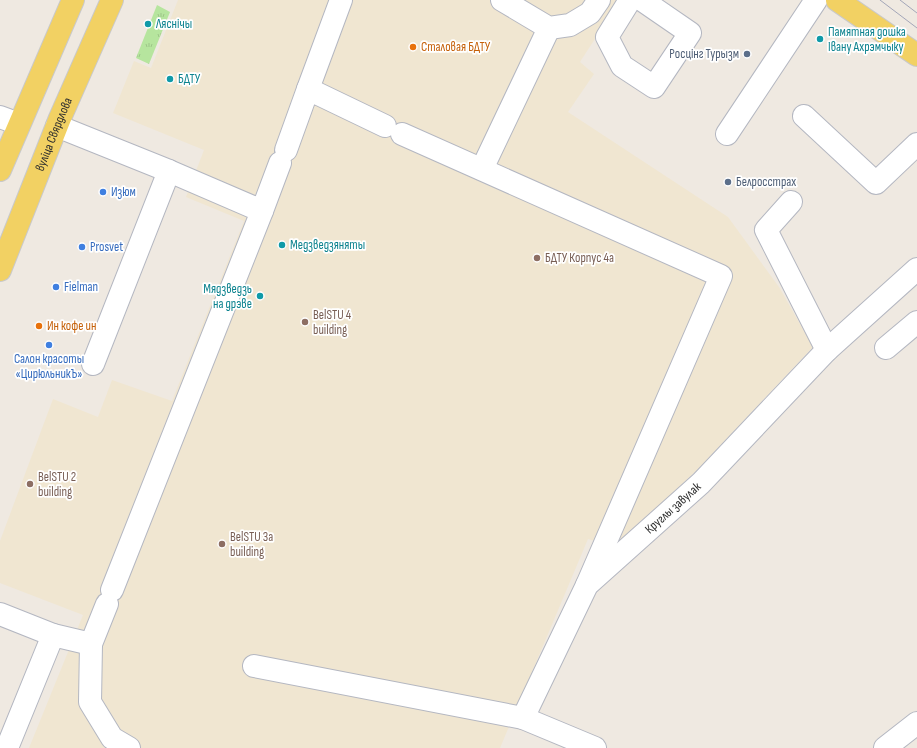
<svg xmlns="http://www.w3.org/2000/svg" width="917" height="748" viewBox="0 0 917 748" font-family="'Sofia Sans Condensed',sans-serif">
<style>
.education{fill:#f0e6d1}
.grass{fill:url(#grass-tufts)}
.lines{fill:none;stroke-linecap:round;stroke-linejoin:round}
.minor-casing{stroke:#b4b7c1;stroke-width:24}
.major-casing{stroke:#c9c9c9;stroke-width:24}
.minor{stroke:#fff;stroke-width:22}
.major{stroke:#f2d163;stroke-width:22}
.tram{stroke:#a3a6b8;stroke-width:1}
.culture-dot{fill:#0f9aa8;stroke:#fff;stroke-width:1.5}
.food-dot{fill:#e8710a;stroke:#fff;stroke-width:1.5}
.service-dot{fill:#5c6f8a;stroke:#fff;stroke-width:1.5}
.shop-dot{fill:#3f7fe0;stroke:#fff;stroke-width:1.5}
.education-dot{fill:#8d6e63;stroke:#fff;stroke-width:1.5}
.labels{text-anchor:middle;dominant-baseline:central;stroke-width:3.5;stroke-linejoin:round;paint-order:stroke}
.culture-label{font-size:13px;fill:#0d838f;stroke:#fff;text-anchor:start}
.food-label{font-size:13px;fill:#c56008;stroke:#fff;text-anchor:start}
.service-label{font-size:13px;fill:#4e5e75;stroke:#fff;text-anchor:end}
.street-label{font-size:13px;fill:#2e2e2e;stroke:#fff}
.shop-label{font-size:13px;fill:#366cbe;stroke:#fff;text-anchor:start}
.education-label{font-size:13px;fill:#785e54;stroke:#fff;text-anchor:start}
</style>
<defs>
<pattern id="grass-tufts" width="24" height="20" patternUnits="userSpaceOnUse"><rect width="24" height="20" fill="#b6e59e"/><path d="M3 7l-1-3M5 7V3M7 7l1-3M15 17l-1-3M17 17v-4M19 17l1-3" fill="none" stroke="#9dc588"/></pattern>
</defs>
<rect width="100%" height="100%" fill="#efe9e1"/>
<polygon class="education" points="178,0 620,0 580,62 594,74 568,112 728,217 779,287 813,347 697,470 615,547 588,539 500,748 29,748 83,615 0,583 0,541 53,399 98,417 112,380 172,401 244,221 186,197 204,150 113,113 134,61 151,68"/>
<polygon class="grass" points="157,5 170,12 149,64 136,58"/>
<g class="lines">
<g class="minor-casing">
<g id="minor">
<polyline points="502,0 549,28 570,25 590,13 599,0"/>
<polyline points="630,0 607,37 622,66 654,87 690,33 642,0"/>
<polyline points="308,89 341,0"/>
<polyline points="804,116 876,183 917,144"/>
<polyline points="0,117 19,124"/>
<polyline points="57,126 169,171 262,211 280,163"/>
<polyline points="402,134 721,276 587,585"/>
<polyline points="727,134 816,0"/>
<polyline points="286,150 308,89 385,126"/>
<polyline points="482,169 549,28"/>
<polyline points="791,202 766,230 827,350"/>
<polyline points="886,348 917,322"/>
<polyline points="93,364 169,171"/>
<polyline points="112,590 262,211"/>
<polyline points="0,614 53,635"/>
<polyline points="91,644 90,702 112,738 129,748"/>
<polyline points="254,666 523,718"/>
<polyline points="7,748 53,635 91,644 107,604"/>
<path id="s1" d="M 595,748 L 523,718 L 587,585 L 701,483 L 827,350 L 917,269"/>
<polyline points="885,748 917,723"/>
</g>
</g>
<g class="major-casing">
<g id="major">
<polyline points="837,0 917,55"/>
<polyline points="0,170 73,0"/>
<path id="s2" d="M 0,270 L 60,118 L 112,0"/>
</g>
</g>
<use href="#minor" class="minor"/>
<use href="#major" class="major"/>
<g class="tram">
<polyline points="880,0 917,28"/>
<polyline points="900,0 917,13"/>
</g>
</g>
<g class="culture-dot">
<circle cx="148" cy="24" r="4"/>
<circle cx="820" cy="39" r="4"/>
<circle cx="170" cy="79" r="4"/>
<circle cx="282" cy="245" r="4"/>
<circle cx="260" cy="296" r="4"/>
</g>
<g class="food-dot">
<circle cx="413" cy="47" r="4"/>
<circle cx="39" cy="326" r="4"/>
</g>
<g class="service-dot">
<circle cx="747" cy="54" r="4"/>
<circle cx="728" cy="182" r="4"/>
</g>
<g class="shop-dot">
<circle cx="103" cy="192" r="4"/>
<circle cx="82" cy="247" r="4"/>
<circle cx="56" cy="287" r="4"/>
<circle cx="49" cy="345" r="4"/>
</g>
<g class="education-dot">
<circle cx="537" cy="258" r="4"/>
<circle cx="305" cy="322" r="4"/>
<circle cx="30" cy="484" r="4"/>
<circle cx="222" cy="544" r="4"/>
</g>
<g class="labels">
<g class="culture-label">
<text x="156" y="24">Ляснічы</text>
<text x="828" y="32">Памятная дошка<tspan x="828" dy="15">Івану Ахрэмчыку</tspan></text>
<text x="178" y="79">БДТУ</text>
<text x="290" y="245">Медзведзяняты</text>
<text x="252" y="289" text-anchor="end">Мядзведзь<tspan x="252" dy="15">на дрэве</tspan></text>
</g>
<g class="food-label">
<text x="421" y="47">Сталовая БДТУ</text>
<text x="47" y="326">Ин кофе ин</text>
</g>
<g class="service-label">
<text x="739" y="54">Росцінг Турызм</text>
<text x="736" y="182" text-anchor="start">Белросстрах</text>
</g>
<g class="street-label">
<text stroke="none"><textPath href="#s2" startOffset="146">вуліца Свярдлова</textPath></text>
<text stroke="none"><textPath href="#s1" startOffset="341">Круглы завулак</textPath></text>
</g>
<g class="shop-label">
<text x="111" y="192">Изюм</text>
<text x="90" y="247">Prosvet</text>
<text x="64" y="287">Fielman</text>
<text x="49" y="359" text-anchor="middle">Салон красоты<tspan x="49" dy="15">«ЦирюльникЪ»</tspan></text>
</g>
<g class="education-label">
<text x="545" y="258">БДТУ Корпус 4а</text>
<text x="313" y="315">BelSTU 4<tspan x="313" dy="15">building</tspan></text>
<text x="38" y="477">BelSTU 2<tspan x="38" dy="15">building</tspan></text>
<text x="230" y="537">BelSTU 3a<tspan x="230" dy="15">building</tspan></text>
</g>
</g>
</svg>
